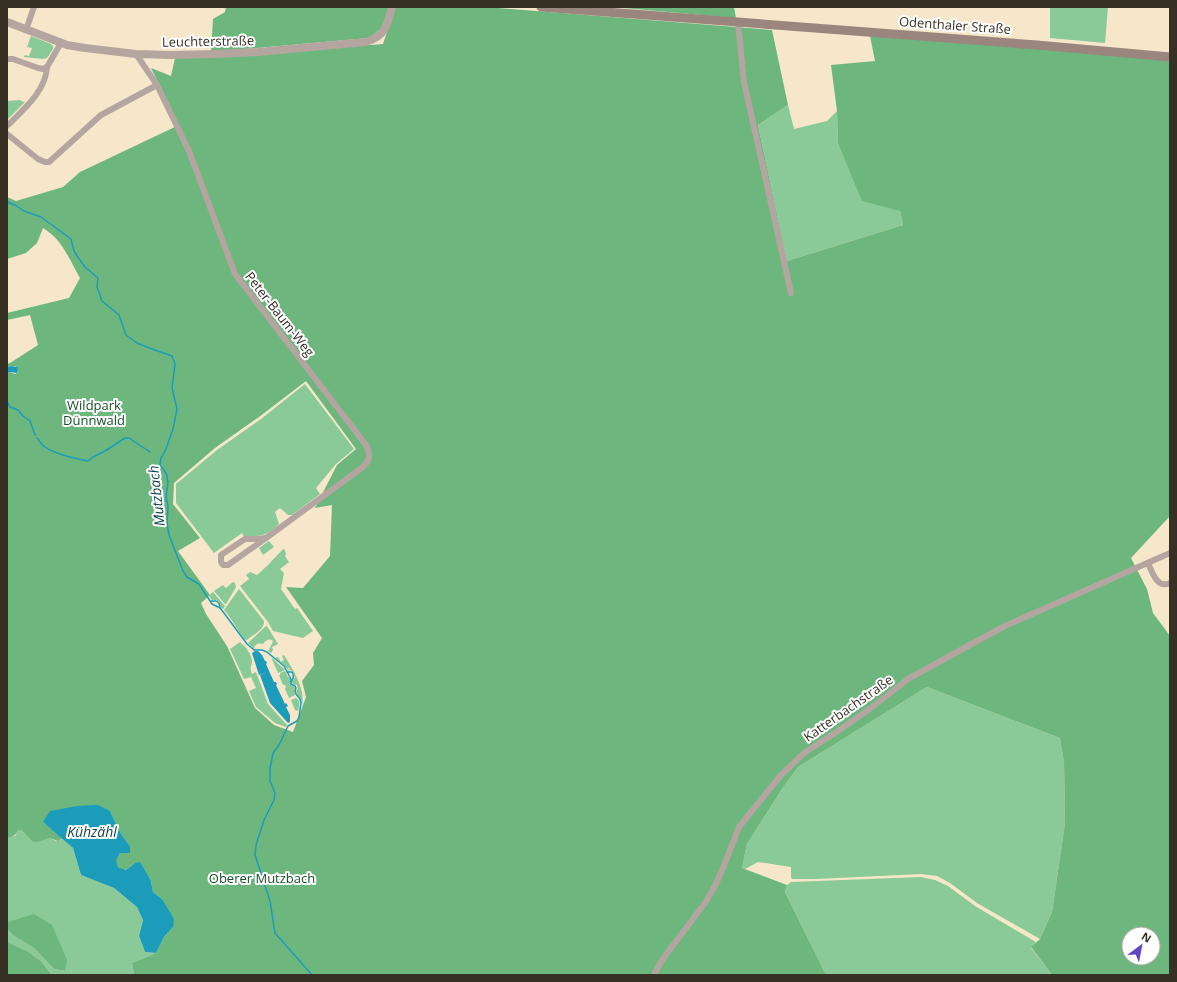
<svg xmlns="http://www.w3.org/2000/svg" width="1177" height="982" viewBox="0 0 1177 982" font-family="'Open Sans',sans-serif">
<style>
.green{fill:#8aca98}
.forest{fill:#6db77f;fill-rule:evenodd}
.water{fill:#1b9cbb}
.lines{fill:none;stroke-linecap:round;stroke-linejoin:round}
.stream{stroke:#1b9cbb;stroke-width:1.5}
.minor{stroke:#b4a5a1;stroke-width:6}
.tertiary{stroke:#b4a5a1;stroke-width:8}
.secondary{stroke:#9a857f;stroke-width:9}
.labels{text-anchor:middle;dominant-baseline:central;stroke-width:4;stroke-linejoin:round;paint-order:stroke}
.street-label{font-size:13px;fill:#363025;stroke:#fff}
.park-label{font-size:13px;fill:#184e29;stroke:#fff}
.water-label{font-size:14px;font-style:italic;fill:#104350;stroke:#fff}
</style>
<rect width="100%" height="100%" fill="#f6e6ca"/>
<g class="green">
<polygon points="1050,7 1108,7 1105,43 1050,38"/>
<polygon points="31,36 51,44 53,46 53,49 47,58 43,59 24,57 25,55 29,56 32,48 27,47"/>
<polygon points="20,100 21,101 25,102 7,120 7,101"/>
<polygon points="788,105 794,129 827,121 837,111 838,143 900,211 903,225 787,261 758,125"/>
<path d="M 305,384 L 354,449 L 336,464 L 316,488 L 320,494 L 292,515 L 288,515 L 280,508 L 275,512 L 279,524 C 267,536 260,536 244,537 L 242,533 L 214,553 L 176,503 L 176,484 L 217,450 L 261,419 Z"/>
<polygon points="269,541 274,547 263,555 259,548"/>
<polygon points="283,549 285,550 286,554 285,556 289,562 280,569 284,573 281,589 295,609 297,608 313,631 303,638 273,631 268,622 240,586 249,579 246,575 250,572 257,575 267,566"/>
<polygon points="233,582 235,583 236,587 226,604 225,604 214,591 223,585 226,588"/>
<path d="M 239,589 L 264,621 C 265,629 253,635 247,640 L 244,639 L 227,613 L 224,610 Z"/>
<polygon points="213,592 225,606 223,609 221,608 219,602 216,600 212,600 209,596"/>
<path d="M 266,626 L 267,626 L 278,644 L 272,647 L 273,650 L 271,653 L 268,651 L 272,644 L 273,641 C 269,638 266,640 263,644 C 259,643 255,643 254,649 L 248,643 Z"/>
<path d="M 240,642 C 246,647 251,653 252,661 C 252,667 249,666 252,674 L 256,672 L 268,704 L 287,725 L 286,727 L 275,723 L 256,707 L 249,691 L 256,688 L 251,677 L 244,679 L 230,649 Z"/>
<path d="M 284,655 C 292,668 306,689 302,705 C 302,698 298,697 296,691 L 298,689 L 297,685 L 293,684 L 292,682 L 295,677 L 292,671 L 290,670 L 288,671 L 287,670 L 290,669 L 289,668 L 287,669 L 283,664 L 275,658 L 278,657 L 281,662 L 284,660 L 282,656 Z"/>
<polygon points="271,657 285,670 278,673"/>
<path d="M 285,671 L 288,677 L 290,678 L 291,685 L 295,687 C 295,689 294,692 295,695 L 289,698 L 285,689 L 286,687 L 285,685 L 283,685 L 279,675 L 280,675 L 280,673 Z"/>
<polygon points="927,687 1060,738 1064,763 1065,823 1052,912 1040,939 977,903 950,883 937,876 921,874 816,879 792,879 791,877 791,867 758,862 745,869 742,868 747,844 782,789 798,767"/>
<path d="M 296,698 C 301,701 299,706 298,711 L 295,710 L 291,700 Z"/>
<polygon points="19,830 21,830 33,842 42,840 50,838 56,841 61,840 63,838 73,848 81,875 114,888 137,907 143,920 139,936 145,952 156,953 132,963 134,975 52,975 41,961 27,951 7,942 7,929 14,936 34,948 54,969 65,971 9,922 7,925 7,837 15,836"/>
<polygon points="921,877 935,880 948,886 975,906 1036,942 1031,948 1052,975 826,975 785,892 787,885 791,882"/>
</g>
<g class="forest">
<polygon points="226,7 389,7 382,28 369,38 211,52 213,19 225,12"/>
<path d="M 395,7 L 486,7 L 772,30 L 788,105 L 758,125 L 787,261 L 903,225 L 900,211 L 862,201 L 838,143 L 837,111 L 831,65 L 875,61 L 870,36 L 1170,59 L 1170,516 L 1131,558 L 1147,589 L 1153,613 L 1170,636 L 1170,975 L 1052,975 L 1031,947 L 1040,939 L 1052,912 L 1065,823 L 1064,763 L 1060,738 L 927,687 L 798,767 L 782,789 L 747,844 L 742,868 L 787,885 L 785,892 L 826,975 L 134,975 L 132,963 L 156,953 L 164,937 L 173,927 L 162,899 L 153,892 L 151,881 L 135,863 L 126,870 L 118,867 L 115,860 L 120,853 L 130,846 L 121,834 L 110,811 L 43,822 L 63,838 L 58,841 L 50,838 L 37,842 L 33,842 L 21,830 L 19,830 C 16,834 13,838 7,837 L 7,373 L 10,372 L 15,374 L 18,372 L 16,366 L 12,366 L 7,367 L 7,364 L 10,363 L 38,345 L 30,315 L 7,320 L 7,313 L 69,298 L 80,278 C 69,259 62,239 43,228 L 37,243 L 26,253 L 7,259 L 7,197 L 16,201 L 63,187 L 80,172 L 179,125 L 151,68 L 171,76 L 175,58 L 211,57 L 383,44 ZM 306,381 L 356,449 L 337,465 L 315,508 L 332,505 L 330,556 L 303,588 L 286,587 L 322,638 L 313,653 L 314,665 L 302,681 L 306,697 L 293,732 L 274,725 L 255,708 L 227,646 L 206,614 L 201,603 L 210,595 L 178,551 L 200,538 L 173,504 L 174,483 L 215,448 L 259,417 ZM 1129,934 L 1153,934 L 1153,958 L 1129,958 Z"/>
<polygon points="612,7 734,7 736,18"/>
<polygon points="34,914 52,925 67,960 65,971 54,969 34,948 14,936 7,929 8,922"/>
<polygon points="7,942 27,951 41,961 52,975 7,975"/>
</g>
<g class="water">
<polygon points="12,366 17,367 18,370 17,373 10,372 7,373 7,367"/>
<polygon points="255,651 258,651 262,655 265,661 266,661 267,663 266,664 274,682 276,682 277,684 276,685 285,704 286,703 288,706 286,707 290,715 290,722 288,723 270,703 260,675 268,672 259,675 252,653"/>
<polygon points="98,805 110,811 121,834 130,846 130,853 120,853 116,860 118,867 126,870 135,863 140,862 151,881 153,892 162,899 174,919 173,927 164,937 156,953 145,952 139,936 143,920 137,907 114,888 81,875 73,848 43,822 50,811 77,806"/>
</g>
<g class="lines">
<g class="stream">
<polyline points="7,202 15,205 24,211 41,217 71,239 74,251 77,256 85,267 98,278 97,287 102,301 119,315 126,335 137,343 152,349 172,356 175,364 172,388 177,409 173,429 166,449 161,458 160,465 166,473 168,482 166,497 168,506 167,524 169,535 183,571 187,577 199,584 212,604 220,608 224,613 247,644 254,650 262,650 267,652 284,666 291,679 291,684 295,686 296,688 295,691 296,694 300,699 301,703 299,717 297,721 288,726 279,745 273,753 270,769 270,781 275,793 274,800 264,820 256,845 255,855 270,901 275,933 312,975"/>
<polyline points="7,401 10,407 18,410 23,416 30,421 35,435"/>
<path d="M 37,438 C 40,441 41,445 45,447 C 57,455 74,458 88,461 L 93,457 L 105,451 L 125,438 L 129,438 L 150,452"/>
<polyline points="211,601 216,601 219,603 220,608"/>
<path d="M 287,672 L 292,672 C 294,676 294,678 291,682"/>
</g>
<g class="minor">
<polyline points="738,22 744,82 791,293"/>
<polyline points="26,30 34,7"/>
<path d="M 136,54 L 157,85 L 189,151 L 235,274 L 366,445 C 371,454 370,460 363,467 L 266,538"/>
<polyline points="7,59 13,59 38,68 43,69 47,67 61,43"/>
<path d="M 7,126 C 23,110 46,91 47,67"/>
<polyline points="7,134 38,159 45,162 49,162 101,115 157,85"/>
<polygon points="266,538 228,565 223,565 221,562 221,555 245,539 257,539"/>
<path d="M 1148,563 C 1152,572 1157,589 1170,583"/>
<polyline points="654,975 662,960 705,903 715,886 723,868 739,827 781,775 804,753 838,731 871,708 908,679 977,641 1005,626 1170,553"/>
</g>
<path class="tertiary" d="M 7,22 L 67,45 L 85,48 L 136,54 L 171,55 L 215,54 L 258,52 L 366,42 C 386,36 387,25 392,7"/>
<polyline class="secondary" points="541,7 1037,45 1170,57"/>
</g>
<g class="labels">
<g class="street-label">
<text transform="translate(955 25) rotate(4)">Odenthaler Straße</text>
<text transform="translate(208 41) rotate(-1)">Leuchterstraße</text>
<text transform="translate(280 314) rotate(52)">Peter-Baum-Weg</text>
<text transform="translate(848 708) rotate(-35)">Katterbachstraße</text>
</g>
<g class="park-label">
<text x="94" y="405">Wildpark<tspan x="94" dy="15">Dünnwald</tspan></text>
<text x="262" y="878">Oberer Mutzbach</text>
</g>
<g class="water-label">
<text transform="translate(156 496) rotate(-96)">Mutzbach</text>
<text x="92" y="831">Kühzähl</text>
</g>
</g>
<rect width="1177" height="982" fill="none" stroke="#363025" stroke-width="16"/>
<g transform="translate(1141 946) rotate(32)"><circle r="19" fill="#ffffff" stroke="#afaca8"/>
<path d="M0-3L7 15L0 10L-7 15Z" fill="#6447c0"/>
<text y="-6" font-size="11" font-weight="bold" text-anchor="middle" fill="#363025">N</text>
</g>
</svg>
